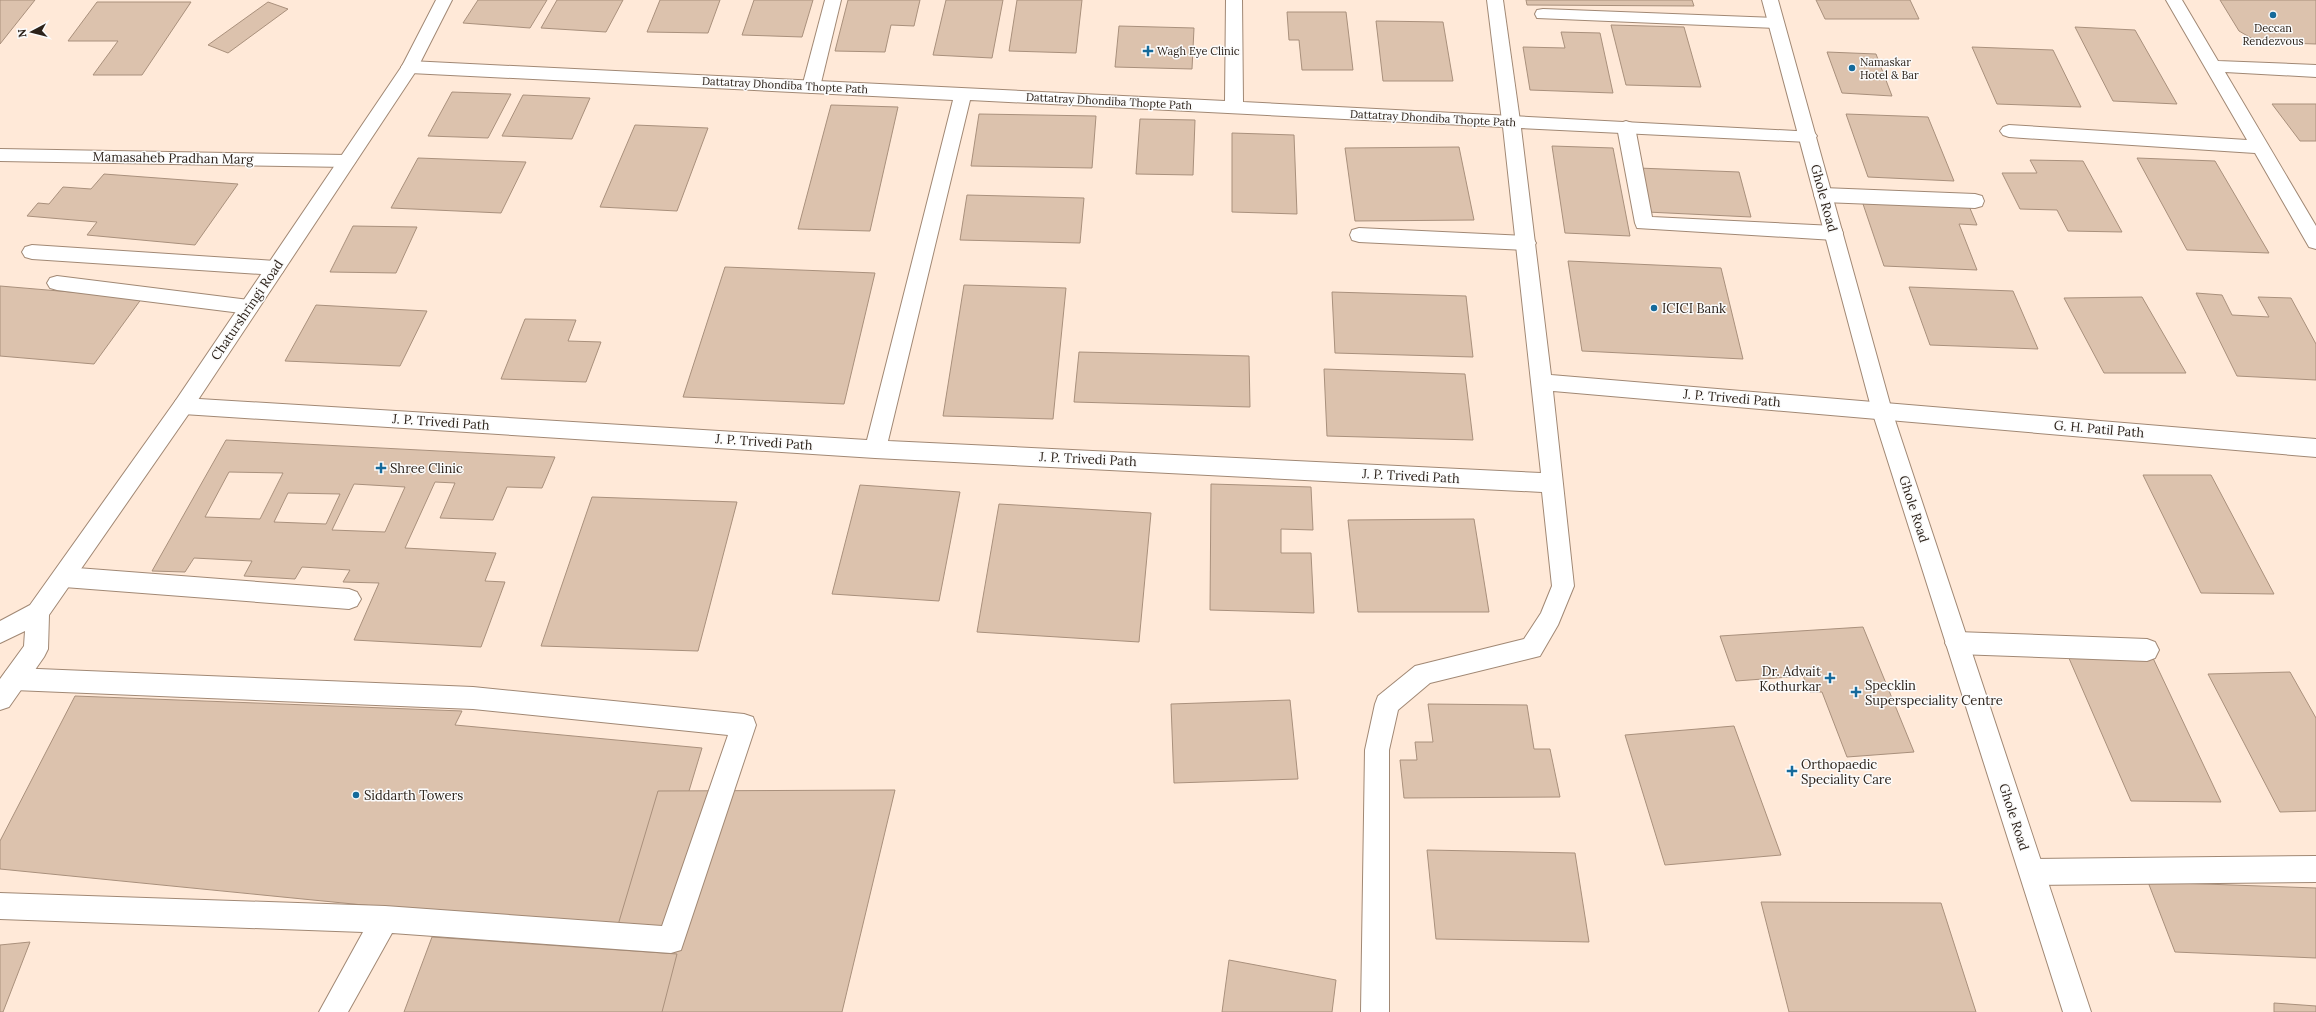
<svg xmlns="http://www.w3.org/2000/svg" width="2316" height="1012" viewBox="0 0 2316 1012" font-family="Lora,serif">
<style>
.building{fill:#dcc2ad;stroke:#a9907c;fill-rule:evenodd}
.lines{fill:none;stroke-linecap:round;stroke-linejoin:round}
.lane-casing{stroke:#a18874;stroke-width:2}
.street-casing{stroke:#a18874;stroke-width:2}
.secondary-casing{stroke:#a18874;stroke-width:2}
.lane{fill:#fff;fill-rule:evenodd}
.street{fill:#fff;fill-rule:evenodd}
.secondary{fill:#fff;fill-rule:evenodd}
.poi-dot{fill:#156a9b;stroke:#fbfbfb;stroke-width:1.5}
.labels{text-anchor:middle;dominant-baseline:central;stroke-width:3;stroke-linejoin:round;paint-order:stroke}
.far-poi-label{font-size:11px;fill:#2c221a;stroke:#fbfbfb;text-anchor:start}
.far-street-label{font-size:11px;fill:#2c221a;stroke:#fbfbfb}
.street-label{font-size:13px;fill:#2c221a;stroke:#fbfbfb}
.poi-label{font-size:13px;fill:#2c221a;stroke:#fbfbfb;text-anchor:start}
</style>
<rect width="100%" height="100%" fill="#ffe9d8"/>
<g class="building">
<polygon points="0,0 35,0 0,44"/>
<polygon points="478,0 547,0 530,28 463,23"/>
<polygon points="557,0 623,0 606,32 541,28"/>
<polygon points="660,0 720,0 708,33 647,32"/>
<polygon points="754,0 813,0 802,37 742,35"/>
<polygon points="848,0 920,0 914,26 891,25 885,52 835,51"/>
<polygon points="946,0 1003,0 992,58 933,55"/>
<polygon points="1017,0 1082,0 1076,53 1009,51"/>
<polygon points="1526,0 1692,0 1694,6 1527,5"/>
<polygon points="1816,0 1910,0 1919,19 1825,19"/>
<polygon points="2220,0 2316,0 2316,44 2258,42 2239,31"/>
<polygon points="97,2 191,2 142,75 93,75 118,41 68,41"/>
<polygon points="268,2 288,9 228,53 208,45"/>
<polygon points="1287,12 1346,12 1353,70 1302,70 1299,40 1289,40"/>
<polygon points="1376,21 1443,22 1453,81 1383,81"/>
<polygon points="1611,25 1684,27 1701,87 1626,85"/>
<polygon points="1119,26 1194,28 1192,69 1115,67"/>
<polygon points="2075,27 2135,30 2177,104 2113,101"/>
<polygon points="1561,32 1600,33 1613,93 1530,90 1523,47 1565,48"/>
<polygon points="1972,47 2053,50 2081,107 1997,104"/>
<polygon points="1827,52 1876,54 1892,96 1842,93"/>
<polygon points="452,92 511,94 488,138 428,136"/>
<polygon points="523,95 590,98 572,139 502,136"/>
<polygon points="2272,104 2316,104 2316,141 2300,141"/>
<polygon points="831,105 898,107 870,231 798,229"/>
<polygon points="979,114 1096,116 1092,168 971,166"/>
<polygon points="1846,114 1928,117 1954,181 1868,177"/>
<polygon points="1140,119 1195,120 1193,175 1136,174"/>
<polygon points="635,125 708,128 677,211 600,207"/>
<polygon points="1232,133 1294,135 1297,214 1232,212"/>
<polygon points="1552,146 1613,148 1630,236 1565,233"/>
<polygon points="1459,147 1474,220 1355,221 1345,148"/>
<polygon points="418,158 526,162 501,213 391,208"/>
<polygon points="2137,158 2215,161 2269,253 2187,250"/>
<polygon points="2030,160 2083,161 2122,232 2068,231 2057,210 2020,209 2002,173 2037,173"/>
<polygon points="1638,168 1739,172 1751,217 1647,212"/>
<polygon points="104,174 238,184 195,245 87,235 97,222 27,216 38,203 49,204 63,187 91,189"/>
<polygon points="967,195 1084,198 1080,243 960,240"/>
<polygon points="1862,201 1969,206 1977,225 1959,224 1977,270 1884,266"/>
<polygon points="353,226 417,227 396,273 330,272"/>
<polygon points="1568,261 1721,268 1743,359 1582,351"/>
<polygon points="725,267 875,273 844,404 683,397"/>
<polygon points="964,285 1066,288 1053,419 943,416"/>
<polygon points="0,286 142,298 94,364 0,356"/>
<polygon points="1909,287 2013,291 2038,349 1930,345"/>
<polygon points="1332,292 1466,296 1473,357 1335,353"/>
<polygon points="2196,293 2222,295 2232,315 2269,317 2258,297 2291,298 2316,344 2316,380 2237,376"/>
<polygon points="2142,297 2186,373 2104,373 2064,298"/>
<polygon points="316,305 427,311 400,366 285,361"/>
<polygon points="525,319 576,320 568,341 601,342 586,382 501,379"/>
<polygon points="1079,352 1249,356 1250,407 1074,402"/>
<polygon points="1324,369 1465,374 1473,440 1327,436"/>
<path d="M 226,440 L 555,457 L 542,488 L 507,487 L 493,520 L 440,518 L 455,483 L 435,482 L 405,548 L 496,553 L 485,581 L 505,582 L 481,647 L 354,640 L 379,583 L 343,582 L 350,570 L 302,567 L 295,579 L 244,576 L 252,561 L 194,558 L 185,572 L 152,571 ZM 229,472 L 283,473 L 260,519 L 205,517 ZM 354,484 L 405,487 L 385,532 L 332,530 ZM 288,493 L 340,494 L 326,524 L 274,522 Z"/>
<polygon points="2143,475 2211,475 2274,594 2201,593"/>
<polygon points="1211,484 1311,487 1313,530 1281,529 1281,553 1311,553 1314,613 1210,610"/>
<polygon points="860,485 960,492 939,601 832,594"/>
<polygon points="592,497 737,502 698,651 541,646"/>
<polygon points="999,504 1151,513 1139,642 977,632"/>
<polygon points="1474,519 1489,612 1358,612 1348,520"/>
<polygon points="1863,627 1914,752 1847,757 1822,692 1810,692 1803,676 1736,681 1720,636"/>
<polygon points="2068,656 2152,656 2221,802 2131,801"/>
<polygon points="2290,672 2316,718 2316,811 2280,812 2208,674"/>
<polygon points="75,696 462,711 455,725 702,748 646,933 0,869 0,841"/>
<polygon points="1290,700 1298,779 1174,783 1171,704"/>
<polygon points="1428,704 1527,705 1534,749 1550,749 1560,797 1404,798 1400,760 1417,760 1415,742 1433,742"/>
<polygon points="1734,726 1781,855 1665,865 1625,735"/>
<polygon points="895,790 842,1012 592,1012 658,791"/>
<polygon points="1427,850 1575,853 1589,942 1436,939"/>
<polygon points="2148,882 2316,888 2316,958 2175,952"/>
<polygon points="1761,902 1941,903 1976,1012 1789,1012"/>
<polygon points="432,937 677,954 662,1012 404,1012"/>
<polygon points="30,942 3,1012 0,1012 0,945"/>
<polygon points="1229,960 1336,980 1332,1012 1222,1012"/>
<polygon points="2274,1003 2316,1006 2316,1012 2274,1012"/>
</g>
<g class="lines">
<g class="lane-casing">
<g id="lane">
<polygon points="825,0 841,0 820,87 817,91 811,93 805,91 802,87"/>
<polygon points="1487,0 1503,0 1520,121 1517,125 1511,127 1505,125 1502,121"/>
<polygon points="1543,9 1776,18 1782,19 1784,23 1782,27 1776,28 1537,18 1535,14 1537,10"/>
<polygon points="1626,121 1632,123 1635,127 1652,217 1834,226 1841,228 1843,233 1841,238 1834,240 1637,228 1635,223 1617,127 1620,123"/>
<polygon points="1823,188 1975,194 1982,196 1984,201 1982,206 1975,208 1823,202 1816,200 1814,195 1816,190"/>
<polygon points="1359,228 1526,236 1533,238 1536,243 1533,248 1526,250 1359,242 1352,240 1350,235 1352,230"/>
<polygon points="32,245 275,261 282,263 285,268 282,273 275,275 32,259 25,257 22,252 25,247"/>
<polygon points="57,276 249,300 256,302 259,307 256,312 249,314 57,290 50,288 47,283 50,278"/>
<polygon points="64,567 349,589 357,592 361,599 357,606 349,609 64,587 56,584 53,577 56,570"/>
<polygon points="1957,632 2147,639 2155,642 2159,650 2155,658 2147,661 1957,654 1949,650 1945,643 1949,636"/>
<polygon points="14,668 473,687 744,714 753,717 756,725 681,950 671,953 392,933 348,1012 319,1012 363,932 0,919 0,893 385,906 662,926 728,735 473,709 14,690 6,687 2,679 6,671"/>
<polygon points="2316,856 2316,882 2032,885 2023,881 2019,872 2023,863 2032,859"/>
</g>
</g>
<g class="street-casing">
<g id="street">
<path d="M 1226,0 L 1242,0 L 1243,102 L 1814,132 L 1817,136 L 1814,140 L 1808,142 L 1521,128 L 1551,375 L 2316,439 L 2316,457 L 1553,391 L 1574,586 L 1558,625 L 1540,656 L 1430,683 L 1398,710 L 1389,750 L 1389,1012 L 1361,1012 L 1365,750 L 1375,704 L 1378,696 L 1415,666 L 1524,639 L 1541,613 L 1552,586 L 1542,492 L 875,458 L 183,414 L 176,412 L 173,406 L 176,400 L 183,398 L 867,440 L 953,100 L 410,73 L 404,71 L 401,67 L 404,63 L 410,61 L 1225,101 ZM 970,100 L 1503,127 L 1541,473 L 888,441 Z"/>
<polygon points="2166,0 2182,0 2218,61 2316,65 2316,77 2225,72 2316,226 2316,249 2309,247 2255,153 2009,137 2003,135 2000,131 2003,127 2009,125 2247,140"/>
<polygon points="0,149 347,155 353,157 356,161 353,165 347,167 0,161"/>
</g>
</g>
<g class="secondary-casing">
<g id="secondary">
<polygon points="436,0 452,0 416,71 190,412 49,615 48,649 44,657 9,707 0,710 0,679 24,646 25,631 0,643 0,621 30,605 176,400 402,66"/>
<polygon points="1762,0 1778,0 1892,411 2091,1012 2063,1012 1872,411"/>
</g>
</g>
<use href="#lane" class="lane"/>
<use href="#street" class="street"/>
<use href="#secondary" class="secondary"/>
</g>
<g class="poi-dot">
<circle cx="2273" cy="15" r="4"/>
<path d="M1146 45h4v4h4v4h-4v4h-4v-4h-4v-4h4z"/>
<circle cx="1852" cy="68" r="4"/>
<circle cx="1654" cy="308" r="4"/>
<path d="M379 462h4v4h4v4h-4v4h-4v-4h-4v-4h4z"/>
<path d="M1828 672h4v4h4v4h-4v4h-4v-4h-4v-4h4z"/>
<path d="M1854 686h4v4h4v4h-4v4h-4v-4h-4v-4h4z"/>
<path d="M1790 765h4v4h4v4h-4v4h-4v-4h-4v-4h4z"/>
<circle cx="356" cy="795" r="4"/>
</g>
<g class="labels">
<g class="far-poi-label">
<text x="2273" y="28" text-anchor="middle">Deccan<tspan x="2273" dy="13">Rendezvous</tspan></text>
<text x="1157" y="51">Wagh Eye Clinic</text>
<text x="1860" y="62">Namaskar<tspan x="1860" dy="13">Hotel &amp; Bar</tspan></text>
</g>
<g class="far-street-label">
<text transform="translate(785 85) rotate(3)">Dattatray Dhondiba Thopte Path</text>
<text transform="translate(1109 101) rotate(3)">Dattatray Dhondiba Thopte Path</text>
<text transform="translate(1433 118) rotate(3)">Dattatray Dhondiba Thopte Path</text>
</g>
<g class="street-label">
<text transform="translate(173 158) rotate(1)">Mamasaheb Pradhan Marg</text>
<text transform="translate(1824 198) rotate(75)">Ghole Road</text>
<text transform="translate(247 310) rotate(-56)">Chaturshringi Road</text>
<text transform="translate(1732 398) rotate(5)">J. P. Trivedi Path</text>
<text transform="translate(441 422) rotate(4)">J. P. Trivedi Path</text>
<text transform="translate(2099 429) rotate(5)">G. H. Patil Path</text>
<text transform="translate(764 442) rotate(4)">J. P. Trivedi Path</text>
<text transform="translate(1088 459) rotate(3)">J. P. Trivedi Path</text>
<text transform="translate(1411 476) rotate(3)">J. P. Trivedi Path</text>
<text transform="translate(1914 509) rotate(72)">Ghole Road</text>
<text transform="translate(2014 817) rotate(72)">Ghole Road</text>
</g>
<g class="poi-label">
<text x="1662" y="308">ICICI Bank</text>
<text x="390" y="468">Shree Clinic</text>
<text x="1821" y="671" text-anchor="end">Dr. Advait<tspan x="1821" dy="15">Kothurkar</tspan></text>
<text x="1865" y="685">Specklin<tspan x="1865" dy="15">Superspeciality Centre</tspan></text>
<text x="1801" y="764">Orthopaedic<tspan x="1801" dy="15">Speciality Care</tspan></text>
<text x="364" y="795">Siddarth Towers</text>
</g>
</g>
<g transform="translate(32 32) rotate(263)" stroke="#fbfbfb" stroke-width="3" paint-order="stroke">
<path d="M0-3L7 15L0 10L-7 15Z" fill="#2c221a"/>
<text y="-6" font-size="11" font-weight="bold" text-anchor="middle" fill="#2c221a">N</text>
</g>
</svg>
